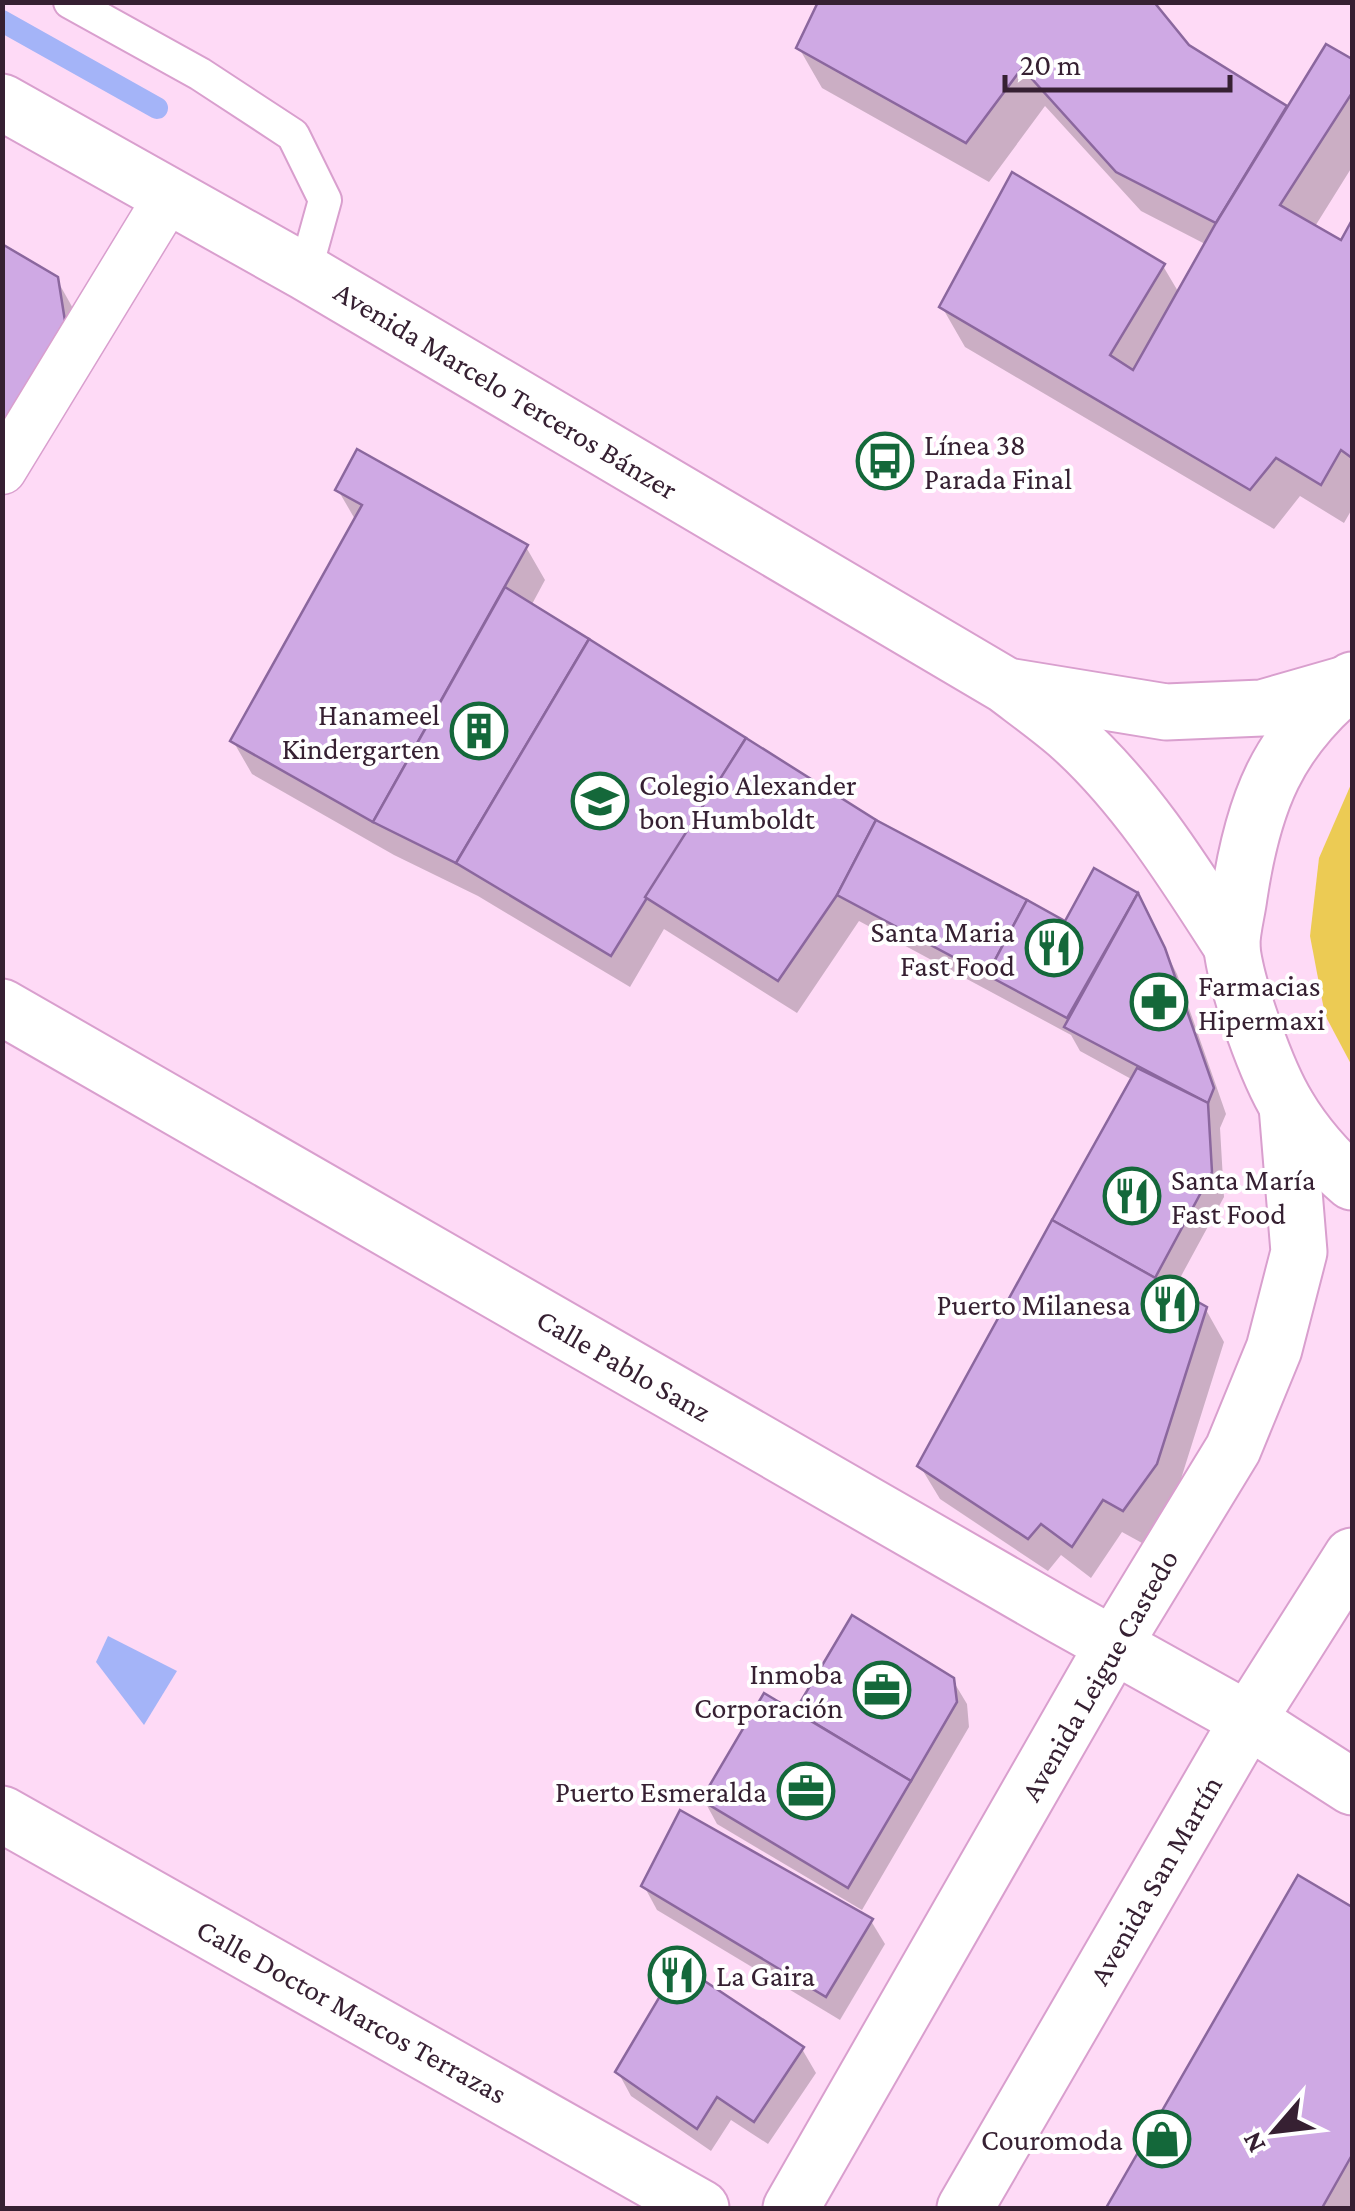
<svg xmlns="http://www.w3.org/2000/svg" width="1355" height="2211" viewBox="0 0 1355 2211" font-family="'Crimson Pro',serif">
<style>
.green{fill:#eccb54}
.water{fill:#a4b4f8}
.shadow{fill:#0003}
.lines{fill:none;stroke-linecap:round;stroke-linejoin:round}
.stream{stroke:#a4b4f8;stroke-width:22}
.building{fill:#cfa9e4;stroke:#8b679e;stroke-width:2.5}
.service-casing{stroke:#d99fce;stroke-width:36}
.pedestrian-casing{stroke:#d99fce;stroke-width:51}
.minor-casing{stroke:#d99fce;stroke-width:59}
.tertiary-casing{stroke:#d99fce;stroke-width:59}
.secondary-casing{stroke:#d99fce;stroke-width:59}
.service{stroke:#fff;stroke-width:32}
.pedestrian{stroke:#fff;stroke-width:48}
.minor{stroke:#fff;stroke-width:55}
.tertiary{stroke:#fff;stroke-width:55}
.secondary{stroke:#fff;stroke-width:55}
.labels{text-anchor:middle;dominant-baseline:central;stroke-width:8;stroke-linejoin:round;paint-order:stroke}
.street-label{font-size:30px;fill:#362032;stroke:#fff}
.poi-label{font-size:30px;fill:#362032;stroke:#fff;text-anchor:end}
</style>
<rect width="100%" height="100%" fill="#fedaf6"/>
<polygon class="green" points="1352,782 1352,1066 1325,1015 1310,936 1319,858"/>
<polygon class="water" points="108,1636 177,1671 144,1725 96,1662"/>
<g class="shadow">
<polygon points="1187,47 1288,109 1327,47 1352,62 1352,167 1314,228 1342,244 1352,225 1352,509 1344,523 1300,496 1274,529 965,347 942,307 1163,266 1179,293 1207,245 1141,211 1045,106 989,182 822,88 799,48"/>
<polygon points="56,278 75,312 2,492"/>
<polygon points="338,490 526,547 545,580 531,606 875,822 1066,925 1137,895 1177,974 1226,1114 1220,1128 1224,1197 1173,1291 1205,1308 1224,1342 1175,1498 1142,1543 1122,1532 1091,1578 1061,1555 1048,1571 940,1499 920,1466 1133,1080 1080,1051 1071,1035 859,921 797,1013 664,929 630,987 478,896 394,855 252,774 233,741 356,521"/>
<polygon points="853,1618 952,1679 967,1704 969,1727 862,1910 717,1824 704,1800 796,1715"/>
<polygon points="1299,1878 1352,1910 1352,2208 1108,2208"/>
<polygon points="644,1886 871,1921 885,1944 840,2020 657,1910"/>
<polygon points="802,2049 816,2073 768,2144 731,2120 711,2151 631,2096 618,2072"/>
</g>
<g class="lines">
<polyline class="stream" points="2,21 157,108"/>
</g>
<g class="building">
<polygon points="818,2 1154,2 1189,45 1287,106 1216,223 1116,172 1022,68 966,143 796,48"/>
<polygon points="1326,44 1352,59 1352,93 1280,205 1341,240 1352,220 1352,458 1341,450 1321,485 1276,458 1250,490 939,307 1012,172 1165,264 1110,355 1133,370 1216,223"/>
<polygon points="2,244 58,277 65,321 2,428"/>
<polygon points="357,449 528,545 373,822 230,741 362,505 335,490"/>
<polygon points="505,587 589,639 456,863 373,822"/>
<polygon points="589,639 746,738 611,956 456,863"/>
<polygon points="746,738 876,820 837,895 778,981 645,897"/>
<polygon points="876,820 1027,900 987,975 837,895"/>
<polygon points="1094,868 1138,893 1067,1018 987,975 1027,900 1065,921"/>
<polygon points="1138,893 1165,948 1214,1088 1208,1103 1064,1027"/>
<polygon points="1137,1068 1208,1103 1212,1172 1155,1278 1052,1220"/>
<polygon points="1052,1220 1207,1307 1157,1464 1123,1511 1103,1500 1072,1547 1041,1524 1028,1539 917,1466"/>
<polygon points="852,1615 954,1678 957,1702 911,1781 795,1711"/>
<polygon points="764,1693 911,1781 848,1888 701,1800"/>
<polygon points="680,1810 873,1919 826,1997 641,1886"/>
<polygon points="1298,1875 1352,1907 1352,2155 1322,2208 1106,2208"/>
<polygon points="679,1964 804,2047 754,2122 717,2097 697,2129 615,2072"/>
</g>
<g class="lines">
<g class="service-casing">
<polyline id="service" points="70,2 200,74 293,135 325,200 305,272"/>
</g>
<g class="pedestrian-casing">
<polyline id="pedestrian" points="2,470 169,196"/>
</g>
<g class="minor-casing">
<g id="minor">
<polyline points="2,1007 1063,1617 1248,1720 1352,1787"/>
<polyline points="2,1814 701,2208"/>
</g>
</g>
<g class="tertiary-casing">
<g id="tertiary">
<path d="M 2,102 L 305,272 L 1005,685 C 1026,701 1047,716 1067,733 C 1134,792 1184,872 1232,947"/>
<polyline points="1013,687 1166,712 1262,708 1349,683"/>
</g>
</g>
<g class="secondary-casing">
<g id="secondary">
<path d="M 1352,680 C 1277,741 1253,803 1239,897 C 1237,913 1231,933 1232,949 C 1237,989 1267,1073 1288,1107 C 1304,1134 1328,1162 1352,1182"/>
<polyline points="791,2208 1113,1646 1233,1449 1274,1349 1299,1252 1287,1106"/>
<polyline points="965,2208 1248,1720 1352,1556"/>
</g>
</g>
<use href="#service" class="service"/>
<use href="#pedestrian" class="pedestrian"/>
<use href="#minor" class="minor"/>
<use href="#tertiary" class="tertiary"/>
<use href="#secondary" class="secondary"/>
</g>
<defs>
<g id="bus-ring" transform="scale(2.875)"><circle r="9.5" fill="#fff" stroke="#14683a" stroke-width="1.5"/><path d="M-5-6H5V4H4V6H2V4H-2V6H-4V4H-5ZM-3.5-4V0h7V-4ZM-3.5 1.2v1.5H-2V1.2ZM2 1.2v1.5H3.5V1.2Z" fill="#14683a"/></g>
<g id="building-ring" transform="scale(2.875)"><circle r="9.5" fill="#fff" stroke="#14683a" stroke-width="1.5"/><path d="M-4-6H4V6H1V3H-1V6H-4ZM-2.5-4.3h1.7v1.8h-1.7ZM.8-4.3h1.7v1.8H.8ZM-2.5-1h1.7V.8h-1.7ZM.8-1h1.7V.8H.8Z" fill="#14683a"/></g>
<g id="school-ring" transform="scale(2.875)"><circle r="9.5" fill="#fff" stroke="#14683a" stroke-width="1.5"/><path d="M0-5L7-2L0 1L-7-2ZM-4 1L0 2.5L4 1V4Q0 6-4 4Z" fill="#14683a"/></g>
<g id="restaurant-ring" transform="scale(2.875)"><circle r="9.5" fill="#fff" stroke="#14683a" stroke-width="1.5"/><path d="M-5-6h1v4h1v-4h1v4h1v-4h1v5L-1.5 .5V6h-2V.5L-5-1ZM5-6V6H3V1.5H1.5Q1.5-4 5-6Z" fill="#14683a"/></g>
<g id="pharmacy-ring" transform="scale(2.875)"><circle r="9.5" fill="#fff" stroke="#14683a" stroke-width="1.5"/><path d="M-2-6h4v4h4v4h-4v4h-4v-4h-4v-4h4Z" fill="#14683a"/></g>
<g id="office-ring" transform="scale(2.875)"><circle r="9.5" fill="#fff" stroke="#14683a" stroke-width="1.5"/><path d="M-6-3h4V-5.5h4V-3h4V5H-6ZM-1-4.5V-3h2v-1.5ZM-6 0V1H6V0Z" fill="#14683a"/></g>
<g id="shop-ring" transform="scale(2.875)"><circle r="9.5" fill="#fff" stroke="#14683a" stroke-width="1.5"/><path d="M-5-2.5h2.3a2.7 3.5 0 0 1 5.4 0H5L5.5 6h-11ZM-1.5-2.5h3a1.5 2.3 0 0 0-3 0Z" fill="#14683a"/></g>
</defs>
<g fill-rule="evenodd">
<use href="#bus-ring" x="885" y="461"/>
<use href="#building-ring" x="479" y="731"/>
<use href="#school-ring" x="600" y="801"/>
<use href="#restaurant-ring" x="1054" y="948"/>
<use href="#pharmacy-ring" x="1159" y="1002"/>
<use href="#restaurant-ring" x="1132" y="1196"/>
<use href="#restaurant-ring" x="1170" y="1304"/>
<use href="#office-ring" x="882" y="1690"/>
<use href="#office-ring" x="806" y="1791"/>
<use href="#restaurant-ring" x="677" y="1975"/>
<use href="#shop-ring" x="1162" y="2139"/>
</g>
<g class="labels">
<g class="street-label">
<text transform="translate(506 390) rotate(31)">Avenida Marcelo Terceros Bánzer</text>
<text transform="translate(624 1365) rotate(30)">Calle Pablo Sanz</text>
<text transform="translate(1099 1675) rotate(-60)">Avenida Leigue Castedo</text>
<text transform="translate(1155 1880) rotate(-60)">Avenida San Martín</text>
<text transform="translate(352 2011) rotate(29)">Calle Doctor Marcos Terrazas</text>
</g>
<g class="poi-label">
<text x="924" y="444" text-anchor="start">Línea 38<tspan x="924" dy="34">Parada Final</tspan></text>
<text x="440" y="714">Hanameel<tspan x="440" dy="34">Kindergarten</tspan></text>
<text x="639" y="784" text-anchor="start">Colegio Alexander<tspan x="639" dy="34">bon Humboldt</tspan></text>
<text x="1015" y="931">Santa Maria<tspan x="1015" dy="34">Fast Food</tspan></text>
<text x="1198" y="985" text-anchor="start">Farmacias<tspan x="1198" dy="34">Hipermaxi</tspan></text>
<text x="1171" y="1179" text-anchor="start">Santa María<tspan x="1171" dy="34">Fast Food</tspan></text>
<text x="1131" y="1304">Puerto Milanesa</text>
<text x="843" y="1673">Inmoba<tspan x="843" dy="34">Corporación</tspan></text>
<text x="767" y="1791">Puerto Esmeralda</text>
<text x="716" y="1975" text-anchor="start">La Gaira</text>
<text x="1123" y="2139">Couromoda</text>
</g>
</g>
<rect width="1355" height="2211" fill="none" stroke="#362032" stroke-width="10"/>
<g transform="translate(1275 2131) rotate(242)" stroke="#ffffff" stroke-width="8" paint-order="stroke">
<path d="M0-8L18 38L0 25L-18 38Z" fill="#362032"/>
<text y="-15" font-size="28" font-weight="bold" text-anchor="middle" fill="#362032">N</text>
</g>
<path d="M1005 75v15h225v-15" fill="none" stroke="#362032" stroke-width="5"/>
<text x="1020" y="75" font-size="30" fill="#362032" stroke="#ffffff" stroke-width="8" paint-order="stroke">20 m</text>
</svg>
